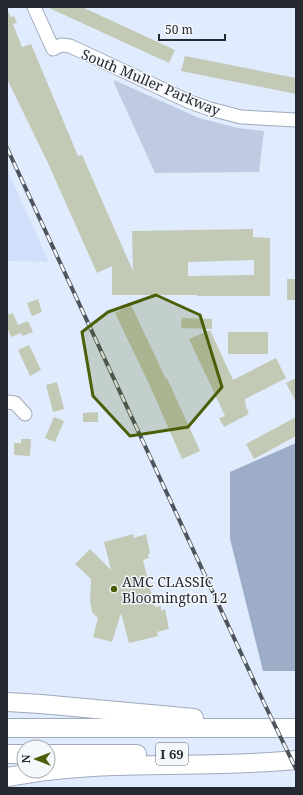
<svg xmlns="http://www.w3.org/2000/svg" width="303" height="795" viewBox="0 0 303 795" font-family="'Noto Serif',serif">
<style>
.built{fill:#d1e0fa}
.green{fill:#becbe2}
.forest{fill:#9eadc7}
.building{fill:#c2cab5;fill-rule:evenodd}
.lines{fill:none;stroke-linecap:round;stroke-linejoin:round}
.minor-casing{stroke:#9faabc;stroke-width:15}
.highway-casing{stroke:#9faabc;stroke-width:20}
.minor{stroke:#fff;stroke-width:13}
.highway{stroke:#fff;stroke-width:18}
.rail-casing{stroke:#4e545d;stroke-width:4}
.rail{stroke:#f5f8fb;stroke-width:2.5;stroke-dasharray:8;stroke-linecap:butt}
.marked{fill:#4a5f07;fill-opacity:0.2;stroke:#4a5f07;stroke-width:3;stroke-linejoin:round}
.poi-dot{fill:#4a5f07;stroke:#f5f8fb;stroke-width:1.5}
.labels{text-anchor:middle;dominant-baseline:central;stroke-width:3;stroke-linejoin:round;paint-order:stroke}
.shield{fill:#f5f8fb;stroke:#63676d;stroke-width:1}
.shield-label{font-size:13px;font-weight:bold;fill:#252930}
.street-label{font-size:14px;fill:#252930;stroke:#f5f8fb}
.poi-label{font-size:14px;fill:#252930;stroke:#f5f8fb;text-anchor:start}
</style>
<rect width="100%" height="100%" fill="#e0ebfe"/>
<polygon class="built" points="7,169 49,262 7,261"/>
<polygon class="green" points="114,80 199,118 238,128 264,131 259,172 155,173 114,83"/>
<polygon class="forest" points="296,443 296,671 263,671 230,539 230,472"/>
<g class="building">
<polygon points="47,7 82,7 175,50 169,63"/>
<path d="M 7,10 L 11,17 L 14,16 L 17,23 L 13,24 L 22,47 L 31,44 L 78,156 L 82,155 L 133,271 L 132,231 L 253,229 L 253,237 L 270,238 L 270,296 L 197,296 L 197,295 L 112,295 L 112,266 L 97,273 L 47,161 L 7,79 ZM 254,260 L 254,275 L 188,276 L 188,262 Z"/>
<polygon points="185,56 296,78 296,94 181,71"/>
<rect x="287" y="279" width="9" height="21"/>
<polygon points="38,299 42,312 32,316 27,303"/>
<polygon points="131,305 166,379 167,378 200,451 182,459 150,386 115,313"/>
<polygon points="13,313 18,325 28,321 33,332 22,336 21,333 11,337 7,327 7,315"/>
<polygon points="182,318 212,319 212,329 181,328"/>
<polygon points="210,330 233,380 276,358 286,378 245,399 246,407 249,414 224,427 219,418 225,416 189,339"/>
<rect x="228" y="332" width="40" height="22"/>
<polygon points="29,345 41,370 30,376 18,350"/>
<polygon points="296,378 296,402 286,383"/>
<polygon points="57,382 64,409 53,412 46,385"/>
<polygon points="98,412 98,422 83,422 83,413"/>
<polygon points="54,417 64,421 55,442 45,438"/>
<polygon points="296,417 296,436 254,459 246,444"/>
<polygon points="21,439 31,439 30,456 14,455 14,443 21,443"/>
<polygon points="133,534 134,538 146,534 150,553 148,555 149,558 143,560 150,588 155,607 161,606 161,611 165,609 169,629 157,632 158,636 129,643 121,613 112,642 93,637 98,618 92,612 90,601 91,579 75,564 90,549 111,570 104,542"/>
</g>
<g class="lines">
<g class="minor-casing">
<g id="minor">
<polyline points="34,7 53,49 61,45 70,46 190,102 210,109 241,117 296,120"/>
<polyline points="7,402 15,403 25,414"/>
</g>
</g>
<g class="highway-casing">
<g id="highway">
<polyline points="7,702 41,704 194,718"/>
<polyline points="7,728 296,728"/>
<polyline points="7,754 24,754"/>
<polyline points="48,754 137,754"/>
<path d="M 48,771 C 130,761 214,768 296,760"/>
<polyline points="7,777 45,771"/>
</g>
</g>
<use href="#minor" class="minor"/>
<use href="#highway" class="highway"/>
<g class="rail-casing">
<polyline id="rail" points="7,148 265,705 296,769"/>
</g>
<use href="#rail" class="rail"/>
</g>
<path class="marked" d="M 156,295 L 200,315 L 222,387 L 188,427 L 130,436 L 93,396 L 82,332 L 108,312 Z"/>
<circle class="poi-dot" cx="114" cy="589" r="4"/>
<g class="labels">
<rect class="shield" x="156" y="743" width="32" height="22" rx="3"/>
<g class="shield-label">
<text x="172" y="754">I 69</text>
</g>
<g class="street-label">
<text transform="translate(151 82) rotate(23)">South Muller Parkway</text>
</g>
<g class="poi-label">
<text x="122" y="581">AMC CLASSIC<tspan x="122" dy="16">Bloomington 12</tspan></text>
</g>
</g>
<rect width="303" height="795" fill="none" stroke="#252930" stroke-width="16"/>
<g transform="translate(36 759) rotate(270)"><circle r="19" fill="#f5f8fb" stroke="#a2a5aa"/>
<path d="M0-3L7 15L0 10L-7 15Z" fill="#4a5f07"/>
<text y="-6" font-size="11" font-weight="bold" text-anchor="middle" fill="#252930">N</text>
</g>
<path d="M159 34v6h66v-6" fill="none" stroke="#252930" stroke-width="2"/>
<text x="165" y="34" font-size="12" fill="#252930" stroke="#f5f8fb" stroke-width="3" paint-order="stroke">50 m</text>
</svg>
